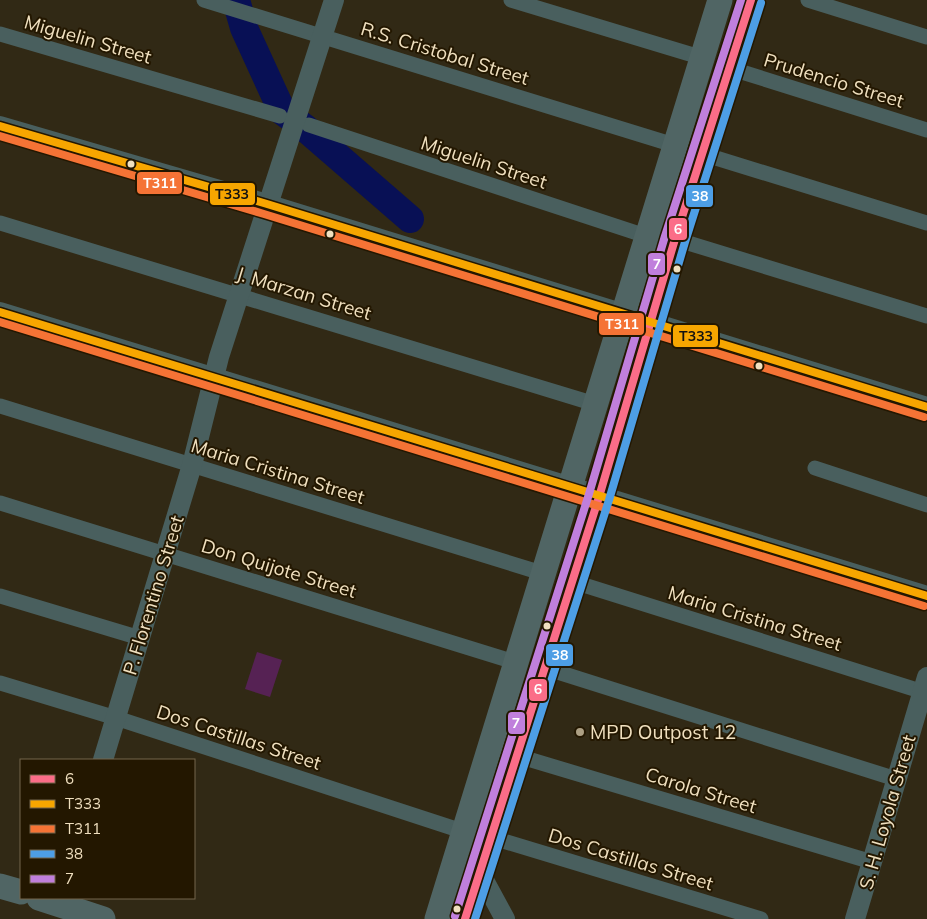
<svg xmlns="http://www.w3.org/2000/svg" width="927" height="919" viewBox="0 0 927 919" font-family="Mulish,sans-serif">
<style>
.green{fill:#562254}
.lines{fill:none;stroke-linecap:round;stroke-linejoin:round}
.river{stroke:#081055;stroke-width:28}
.minor{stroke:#495f5e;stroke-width:15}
.tertiary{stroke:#495f5e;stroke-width:20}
.primary{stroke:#506564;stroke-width:25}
.bus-1-casing{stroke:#231700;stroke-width:11}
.bus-2-casing{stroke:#231700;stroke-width:11}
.bus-3-casing{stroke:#231700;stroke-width:11}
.bus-4-casing{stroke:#231700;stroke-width:11}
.bus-5-casing{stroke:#231700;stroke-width:11}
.bus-1{stroke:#fb6d88;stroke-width:8}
.bus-2{stroke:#f7a600;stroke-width:8}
.bus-3{stroke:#f57335;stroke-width:8}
.bus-4{stroke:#4d9ee5;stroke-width:8}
.bus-5{stroke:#c07fdc;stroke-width:8}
.bus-dot{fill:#f0e0bf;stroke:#231700;stroke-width:2}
.poi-dot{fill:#ada084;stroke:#231700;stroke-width:2}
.labels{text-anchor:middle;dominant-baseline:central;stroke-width:4;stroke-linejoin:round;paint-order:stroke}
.street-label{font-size:19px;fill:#f0e0bf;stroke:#231700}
.poi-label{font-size:19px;fill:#f0e0bf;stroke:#231700;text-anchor:start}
.line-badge{stroke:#231700;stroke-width:2}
.badge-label{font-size:14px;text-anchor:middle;font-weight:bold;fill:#fff}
.pale-badge-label{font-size:14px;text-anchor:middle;font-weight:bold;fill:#111}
</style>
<rect width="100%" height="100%" fill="#312915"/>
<polygon class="green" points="257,652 282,660 270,697 245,689"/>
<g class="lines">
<polyline class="river" points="236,0 244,28 282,111 305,128 410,219"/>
<g class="minor">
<polyline points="204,0 674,145"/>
<polyline points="511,0 703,58"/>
<polyline points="808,0 927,37"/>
<polyline points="0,34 280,116"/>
<polyline points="729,68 927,130"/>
<polyline points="309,125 646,236"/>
<polyline points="703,154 927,223"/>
<polyline points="0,223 595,404"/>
<polyline points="675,239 927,316"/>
<polyline points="0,406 545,574"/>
<polyline points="815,468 927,505"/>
<polyline points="0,503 518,663"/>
<polyline points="571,581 927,693"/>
<polyline points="0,596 140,638"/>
<polyline points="545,668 896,779"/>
<polyline points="0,683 116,718 465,832"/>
<polyline points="518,756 872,862"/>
<polyline points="490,837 761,919"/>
</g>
<g class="tertiary">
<polyline points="0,126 267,204 927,407"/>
<polyline points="0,312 927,596"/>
<polyline points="103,760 192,465 219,357 334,0"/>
<polyline points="479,871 505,919"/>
<polyline points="855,919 927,677"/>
</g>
<g class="primary">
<polyline points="0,886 21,892"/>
<polyline points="39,898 103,919"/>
<polyline points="437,919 720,0"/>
<polyline points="465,919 599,497 675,239 751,0"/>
</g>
<g class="bus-1-casing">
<polyline id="bus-1" points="465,919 599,497 675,239 751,0"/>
</g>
<g class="bus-2-casing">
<g id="bus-2">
<polyline points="0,126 267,204 927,407"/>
<polyline points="0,312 927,596"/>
</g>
</g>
<g class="bus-3-casing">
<g id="bus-3">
<polyline points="0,136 264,214 924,417"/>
<polyline points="0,322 924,606"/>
</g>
</g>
<g class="bus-4-casing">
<polyline id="bus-4" points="475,919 609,500 685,242 761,3"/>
</g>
<g class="bus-5-casing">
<polyline id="bus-5" points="455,916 589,494 665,236 741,0"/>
</g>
<use href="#bus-1" class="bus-1"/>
<use href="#bus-2" class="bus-2"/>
<use href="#bus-3" class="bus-3"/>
<use href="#bus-4" class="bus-4"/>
<use href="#bus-5" class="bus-5"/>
</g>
<g class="bus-dot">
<circle cx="131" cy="164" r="4.5"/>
<circle cx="330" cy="234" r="4.5"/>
<circle cx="677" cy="269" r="4.5"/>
<circle cx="759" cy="366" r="4.5"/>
<circle cx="547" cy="626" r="4.5"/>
<circle cx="457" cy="909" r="4.5"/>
</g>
<circle class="poi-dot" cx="580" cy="732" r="5"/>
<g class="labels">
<g class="street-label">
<text transform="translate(88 39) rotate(16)">Miguelin Street</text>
<text transform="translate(445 53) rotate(17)">R.S. Cristobal Street</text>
<text transform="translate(834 80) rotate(17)">Prudencio Street</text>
<text transform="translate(484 162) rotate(18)">Miguelin Street</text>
<text transform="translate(304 293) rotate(17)">J. Marzan Street</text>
<text transform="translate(278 471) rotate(17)">Maria Cristina Street</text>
<text transform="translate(279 568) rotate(17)">Don Quijote Street</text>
<text transform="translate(153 595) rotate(-73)">P. Florentino Street</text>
<text transform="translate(755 618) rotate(17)">Maria Cristina Street</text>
<text transform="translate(239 737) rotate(18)">Dos Castillas Street</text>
<text transform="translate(701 790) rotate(17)">Carola Street</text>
<text transform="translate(887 812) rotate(-74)">S. H. Loyola Street</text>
<text transform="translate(631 859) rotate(17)">Dos Castillas Street</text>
</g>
<g class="poi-label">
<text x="590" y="732">MPD Outpost 12</text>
</g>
</g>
<g class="line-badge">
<rect x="136" y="171" width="47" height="24" rx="5" fill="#f57335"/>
<rect x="209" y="182" width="47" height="24" rx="5" fill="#f7a600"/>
<rect x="685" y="184" width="29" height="24" rx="5" fill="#4d9ee5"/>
<rect x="668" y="217" width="20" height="24" rx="5" fill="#fb6d88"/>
<rect x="647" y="252" width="19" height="24" rx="5" fill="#c07fdc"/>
<rect x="598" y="312" width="47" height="24" rx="5" fill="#f57335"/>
<rect x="672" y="324" width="47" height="24" rx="5" fill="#f7a600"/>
<rect x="545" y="643" width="29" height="24" rx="5" fill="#4d9ee5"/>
<rect x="528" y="678" width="20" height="24" rx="5" fill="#fb6d88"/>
<rect x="507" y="711" width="19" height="24" rx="5" fill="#c07fdc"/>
</g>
<g class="badge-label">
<text x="160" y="188">T311</text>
<text x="700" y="201">38</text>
<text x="678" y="234">6</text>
<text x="657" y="269">7</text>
<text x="622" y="329">T311</text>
<text x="560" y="660">38</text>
<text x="538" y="694">6</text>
<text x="516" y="728">7</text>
</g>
<g class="pale-badge-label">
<text x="232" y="199">T333</text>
<text x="696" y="341">T333</text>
</g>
<rect x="20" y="759" width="175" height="140" fill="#231700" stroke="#75674c"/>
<rect x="30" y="775" width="25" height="8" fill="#fb6d88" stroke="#75674c"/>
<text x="65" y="784" font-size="15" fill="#f0e0bf">6</text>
<rect x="30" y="800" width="25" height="8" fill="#f7a600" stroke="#75674c"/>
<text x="65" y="809" font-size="15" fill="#f0e0bf">T333</text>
<rect x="30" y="825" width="25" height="8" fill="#f57335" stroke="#75674c"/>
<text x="65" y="834" font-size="15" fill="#f0e0bf">T311</text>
<rect x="30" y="850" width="25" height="8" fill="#4d9ee5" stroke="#75674c"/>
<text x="65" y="859" font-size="15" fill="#f0e0bf">38</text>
<rect x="30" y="875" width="25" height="8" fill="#c07fdc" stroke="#75674c"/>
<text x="65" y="884" font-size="15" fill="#f0e0bf">7</text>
</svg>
